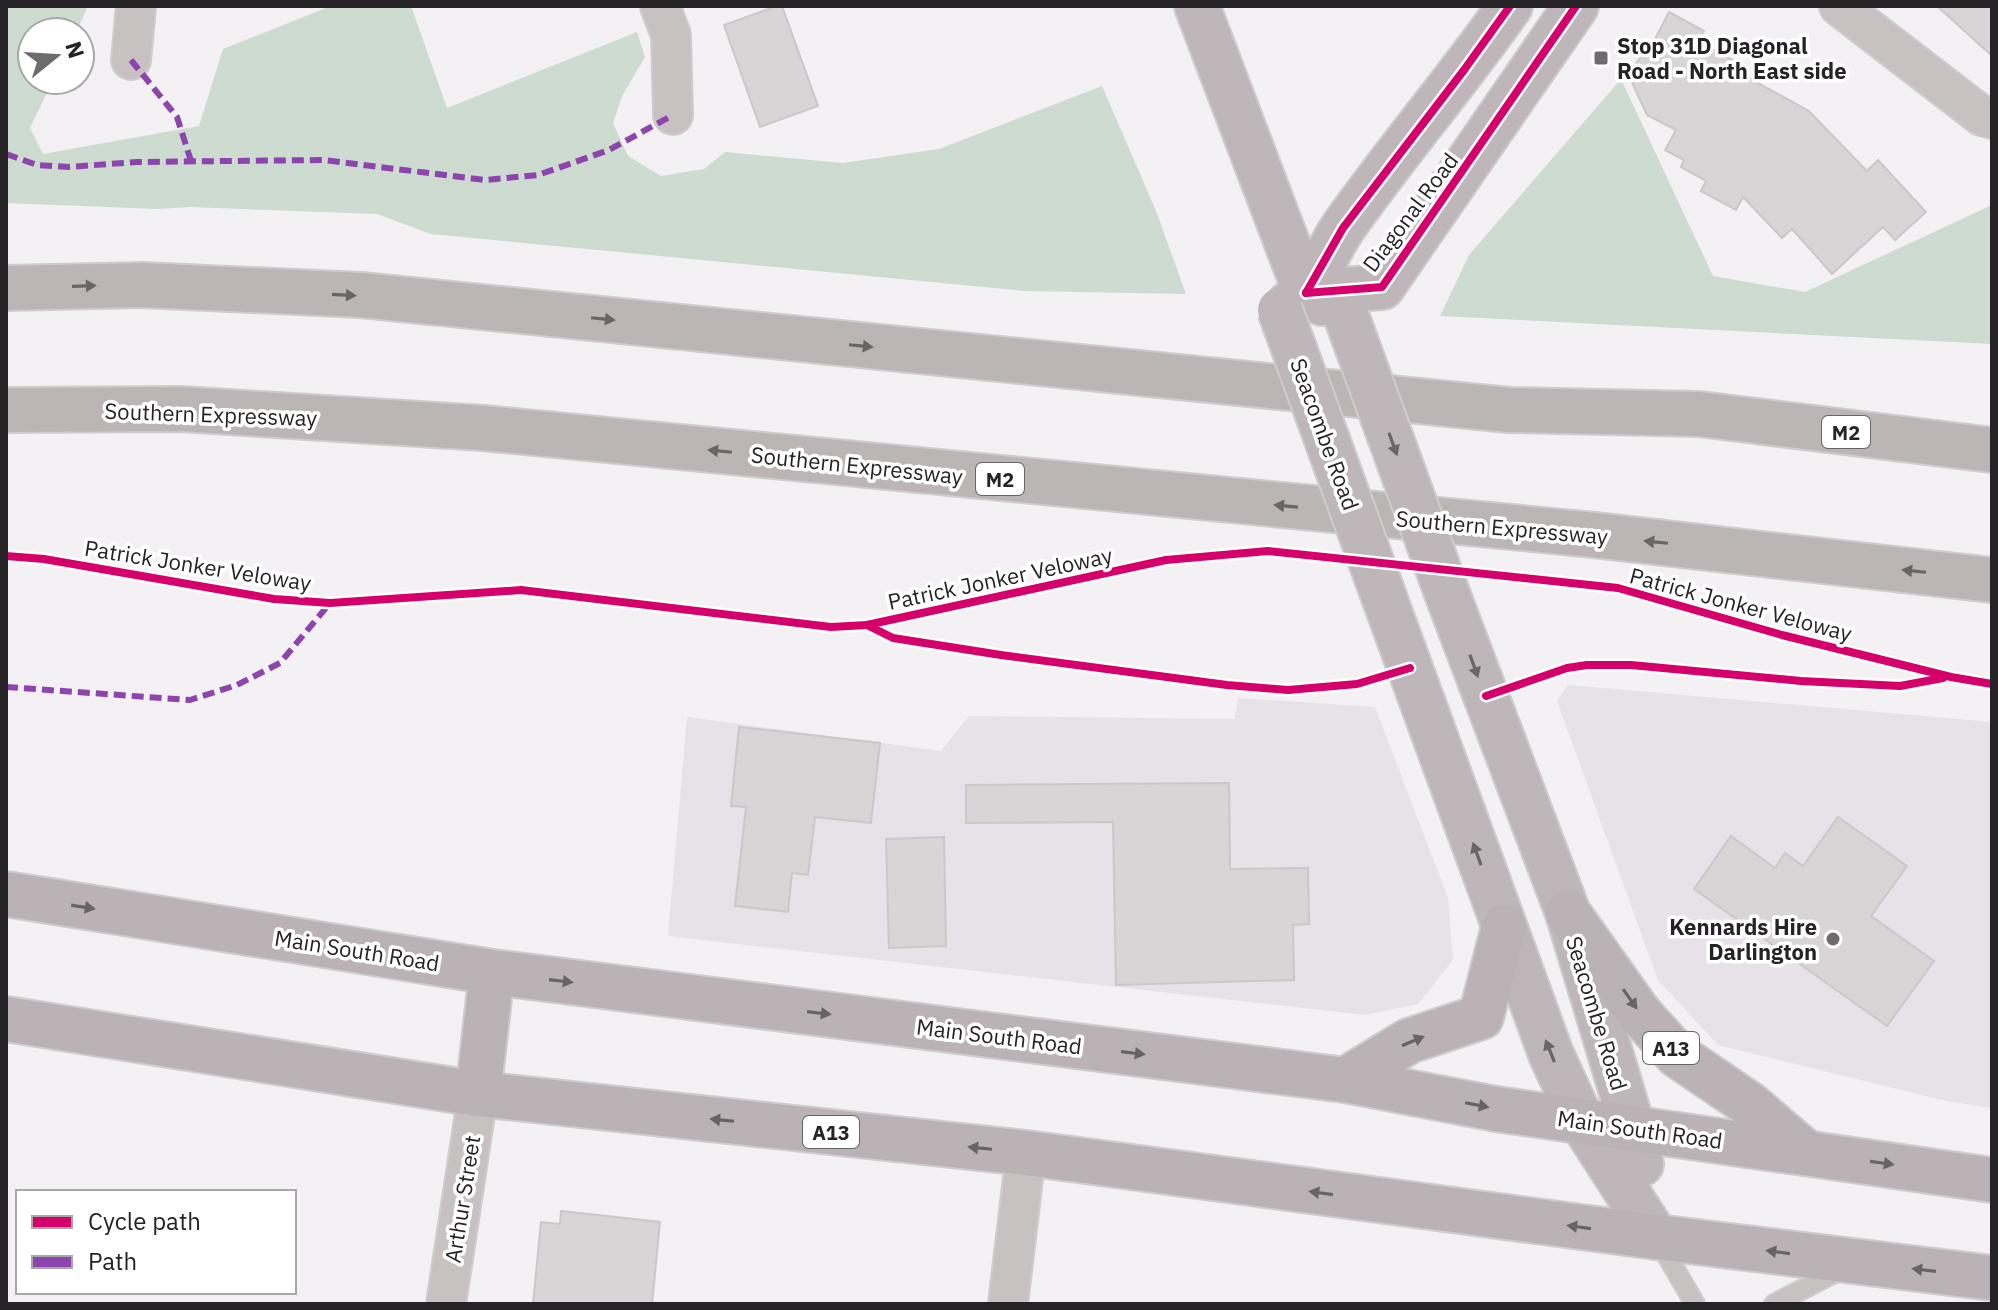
<svg xmlns="http://www.w3.org/2000/svg" width="1998" height="1310" viewBox="0 0 1998 1310" font-family="'IBM Plex Sans',sans-serif">
<style>
.built{fill:#e7e1e8}
.green{fill:#cddbd0}
.building{fill:#d7d5d6;stroke:#cac8c9;stroke-width:2}
.lines{fill:none;stroke-linecap:round;stroke-linejoin:round}
.service-casing{stroke:#cecdce;stroke-width:22}
.minor-casing{stroke:#cecdce;stroke-width:42}
.secondary-casing{stroke:#cecdce;stroke-width:48}
.trunk-casing{stroke:#cecdce;stroke-width:48}
.motorway-casing{stroke:#cecdce;stroke-width:48}
.service{stroke:#c7c1c2;stroke-width:18}
.minor{stroke:#c7c1c2;stroke-width:38}
.secondary{stroke:#beb6b8;stroke-width:44}
.trunk{stroke:#bab2b4;stroke-width:44}
.motorway{stroke:#bcb5b6;stroke-width:44}
.secondary-bridge-casing{stroke:#cecdce;stroke-width:48;stroke-linecap:butt}
.secondary-bridge{stroke:#beb6b8;stroke-width:44}
.quiet{stroke:#8e44ad;stroke-width:6;stroke-dasharray:12 6;stroke-linecap:butt}
.cycleway-casing{stroke:#fff;stroke-width:13}
.cycleway{stroke:#d6006c;stroke-width:8}
.oneway{fill:#696566}
.oneway2{fill:#6a6567}
.oneway3{fill:#686365}
.poi-dot{fill:#6d6b6d;stroke:#fff;stroke-width:3}
.labels{text-anchor:middle;dominant-baseline:central;stroke-width:7;stroke-linejoin:round;paint-order:stroke}
.shield{fill:#fff;stroke:#666566;stroke-width:2}
.shield-label{font-size:20px;font-weight:bold;fill:#252325}
.poi-label{font-size:22px;font-weight:bold;fill:#252325;stroke:#fff;text-anchor:start}
.street-label{font-size:22px;fill:#252325;stroke:#fff}
</style>
<rect width="100%" height="100%" fill="#f3f1f4"/>
<g class="built">
<polygon points="1568,685 1992,722 1992,1108 1946,1101 1718,1045 1658,980 1557,701"/>
<polygon points="1238,698 1375,707 1448,898 1453,960 1418,1004 1365,1015 668,936 687,717 941,751 969,716 1235,719"/>
</g>
<g class="green">
<polygon points="6,6 88,6 76,32 32,32 32,80 53,80 30,128 43,154 199,126 223,49 331,6 411,6 447,108 637,32 645,57 622,96 613,123 628,156 661,176 704,169 725,152 843,163 939,149 1102,86 1156,211 1186,294 1025,291 431,234 377,214 190,207 157,209 6,203"/>
<polygon points="1621,79 1713,276 1805,292 1992,205 1992,344 1440,316 1469,255"/>
</g>
<g class="building">
<polygon points="777,6 782,6 818,106 760,127 724,25"/>
<polygon points="1937,6 1992,6 1992,56"/>
<polygon points="1669,12 1704,31 1698,42 1742,65 1738,72 1809,111 1867,171 1878,160 1926,212 1895,240 1883,227 1832,274 1792,229 1782,238 1743,197 1736,210 1701,191 1706,181 1681,167 1684,160 1665,150 1676,130 1647,115 1629,76 1641,55 1645,58"/>
<polygon points="739,727 880,743 871,823 815,817 808,875 792,873 788,912 735,906 746,807 731,806"/>
<polygon points="1229,783 1230,869 1308,868 1309,924 1293,925 1294,980 1116,985 1113,822 966,823 966,785"/>
<polygon points="1838,817 1907,866 1871,916 1934,961 1887,1026 1694,889 1731,836 1775,868 1785,853 1803,866"/>
<polygon points="944,837 946,946 889,948 886,839"/>
<polygon points="561,1211 660,1222 652,1304 533,1304 541,1222 560,1224"/>
</g>
<g class="lines">
<g class="service-casing">
<g id="service">
<polyline points="1658,1240 1695,1304"/>
<polyline points="1774,1304 1842,1269"/>
</g>
</g>
<g class="minor-casing">
<g id="minor">
<polyline points="660,6 671,35 673,115"/>
<polyline points="1839,6 1982,116 1992,119"/>
<polyline points="131,60 136,6"/>
<polyline points="446,1304 478,1094"/>
<polyline points="1008,1304 1026,1153"/>
</g>
</g>
<g class="secondary-casing">
<g id="secondary">
<polyline points="1197,6 1306,293 1322,303"/>
<polyline points="1306,293 1382,287 1576,6"/>
<path d="M 1289,304 C 1319,284 1324,255 1344,226 C 1397,151 1457,81 1510,6"/>
<polyline points="1380,586 1551,1054 1582,1122 1656,1237"/>
<polyline points="1447,593 1568,913 1633,1129 1641,1164"/>
</g>
</g>
<g class="trunk-casing">
<g id="trunk">
<polyline points="6,894 492,972 1345,1080 1496,1109 1992,1180"/>
<polyline points="1568,913 1639,1013 1677,1055 1749,1104 1805,1152"/>
<polyline points="6,1019 478,1094 1026,1153 1656,1237 1992,1278"/>
<polyline points="1345,1080 1409,1041 1481,1017 1504,927"/>
<polyline points="478,1094 492,972"/>
</g>
</g>
<g class="motorway-casing">
<g id="motorway">
<polyline points="6,288 143,285 361,295 1509,410 1699,414 1992,450"/>
<polyline points="6,410 181,409 483,428 1594,535 1992,580"/>
</g>
</g>
<use href="#service" class="service"/>
<use href="#minor" class="minor"/>
<use href="#secondary" class="secondary"/>
<use href="#trunk" class="trunk"/>
<use href="#motorway" class="motorway"/>
<g class="secondary-bridge-casing">
<g id="secondary-bridge">
<polyline points="1280,310 1380,586"/>
<polyline points="1347,318 1447,593"/>
</g>
</g>
<use href="#secondary-bridge" class="secondary-bridge"/>
<g class="quiet">
<polyline points="131,60 177,117 191,161"/>
<polyline points="6,154 37,165 68,167 137,162 323,160 485,180 538,175 609,150 673,115"/>
<polyline points="6,687 190,700 237,685 280,663 330,603"/>
</g>
<g class="cycleway-casing">
<g id="cycleway">
<polyline points="1306,293 1382,287 1576,6"/>
<polyline points="1306,293 1343,228 1464,70 1510,6"/>
<polyline points="6,556 44,559 274,599 330,603 521,590 831,627 867,625 1166,560 1268,551 1618,588 1782,635 1951,677 1992,684"/>
<polyline points="867,625 893,638 1001,655 1227,685 1288,690 1357,684 1410,668"/>
<polyline points="1486,696 1567,668 1587,665 1631,665 1801,681 1900,686 1943,678"/>
</g>
</g>
<use href="#cycleway" class="cycleway"/>
</g>
<defs><path id="oneway-solid" d="M-6-.8H1V-3.2L6.5 0L1 3.2V.8H-6Z" transform="scale(2)"/></defs>
<g class="oneway">
<use href="#oneway-solid" transform="translate(84 286) rotate(-2)"/>
<use href="#oneway-solid" transform="translate(344 295) rotate(3)"/>
<use href="#oneway-solid" transform="translate(603 319) rotate(6)"/>
<use href="#oneway-solid" transform="translate(861 346) rotate(6)"/>
<use href="#oneway-solid" transform="translate(720 451) rotate(-174)"/>
<use href="#oneway-solid" transform="translate(1286 506) rotate(-175)"/>
<use href="#oneway-solid" transform="translate(1656 542) rotate(-174)"/>
<use href="#oneway-solid" transform="translate(1914 571) rotate(-174)"/>
</g>
<g class="oneway2">
<use href="#oneway-solid" transform="translate(1393 444) rotate(70)"/>
<use href="#oneway-solid" transform="translate(1474 666) rotate(70)"/>
<use href="#oneway-solid" transform="translate(1477 854) rotate(-110)"/>
<use href="#oneway-solid" transform="translate(1550 1051) rotate(-112)"/>
</g>
<g class="oneway3">
<use href="#oneway-solid" transform="translate(83 907) rotate(9)"/>
<use href="#oneway-solid" transform="translate(561 981) rotate(7)"/>
<use href="#oneway-solid" transform="translate(1630 999) rotate(55)"/>
<use href="#oneway-solid" transform="translate(819 1013) rotate(7)"/>
<use href="#oneway-solid" transform="translate(1413 1041) rotate(-23)"/>
<use href="#oneway-solid" transform="translate(1133 1053) rotate(7)"/>
<use href="#oneway-solid" transform="translate(1477 1105) rotate(11)"/>
<use href="#oneway-solid" transform="translate(722 1120) rotate(-174)"/>
<use href="#oneway-solid" transform="translate(980 1148) rotate(-174)"/>
<use href="#oneway-solid" transform="translate(1882 1163) rotate(8)"/>
<use href="#oneway-solid" transform="translate(1321 1193) rotate(-172)"/>
<use href="#oneway-solid" transform="translate(1579 1227) rotate(-172)"/>
<use href="#oneway-solid" transform="translate(1778 1252) rotate(-172)"/>
<use href="#oneway-solid" transform="translate(1924 1270) rotate(-173)"/>
</g>
<g class="poi-dot">
<rect x="1593" y="50" width="16" height="16" rx="4"/>
<circle cx="1833" cy="939" r="8"/>
</g>
<g class="labels">
<g class="shield">
<rect x="1822" y="416" width="48" height="32" rx="6"/>
<rect x="976" y="463" width="48" height="32" rx="6"/>
<rect x="1643" y="1032" width="56" height="32" rx="6"/>
<rect x="803" y="1116" width="56" height="32" rx="6"/>
</g>
<g class="shield-label">
<text x="1846" y="432">M2</text>
<text x="1000" y="479">M2</text>
<text x="1671" y="1048">A13</text>
<text x="831" y="1132">A13</text>
</g>
<g class="poi-label">
<text x="1617" y="45">Stop 31D Diagonal<tspan x="1617" dy="25">Road - North East side</tspan></text>
<text x="1817" y="926" text-anchor="end">Kennards Hire<tspan x="1817" dy="25">Darlington</tspan></text>
</g>
<g class="street-label">
<text transform="translate(1410 212) rotate(-53)">Diagonal Road</text>
<text transform="translate(211 414) rotate(2)">Southern Expressway</text>
<text transform="translate(1325 434) rotate(70)">Seacombe Road</text>
<text transform="translate(857 465) rotate(6)">Southern Expressway</text>
<text transform="translate(1502 527) rotate(5)">Southern Expressway</text>
<text transform="translate(198 565) rotate(9)">Patrick Jonker Veloway</text>
<text transform="translate(1000 578) rotate(-12)">Patrick Jonker Veloway</text>
<text transform="translate(1741 604) rotate(15)">Patrick Jonker Veloway</text>
<text transform="translate(357 950) rotate(9)">Main South Road</text>
<text transform="translate(1597 1013) rotate(73)">Seacombe Road</text>
<text transform="translate(999 1036) rotate(7)">Main South Road</text>
<text transform="translate(1640 1129) rotate(8)">Main South Road</text>
<text transform="translate(462 1199) rotate(-81)">Arthur Street</text>
</g>
</g>
<rect width="1998" height="1310" fill="none" stroke="#252325" stroke-width="16"/>
<rect x="16" y="1190" width="280" height="104" fill="#ffffff" stroke="#a8a7a8" stroke-width="2"/>
<rect x="32" y="1216" width="40" height="12" fill="#d6006c" stroke="#a8a7a8" stroke-width="2"/>
<text x="88" y="1230" font-size="24" fill="#252325">Cycle path</text>
<rect x="32" y="1256" width="40" height="12" fill="#8e44ad" stroke="#a8a7a8" stroke-width="2"/>
<text x="88" y="1270" font-size="24" fill="#252325">Path</text>
<g transform="translate(56 56) rotate(72)"><circle r="38" fill="#ffffff" stroke="#a8a7a8" stroke-width="2"/>
<path d="M0-6L14 30L0 20L-14 30Z" fill="#6d6b6d"/>
<text y="-12" font-size="22" font-weight="bold" text-anchor="middle" fill="#252325">N</text>
</g>
</svg>
